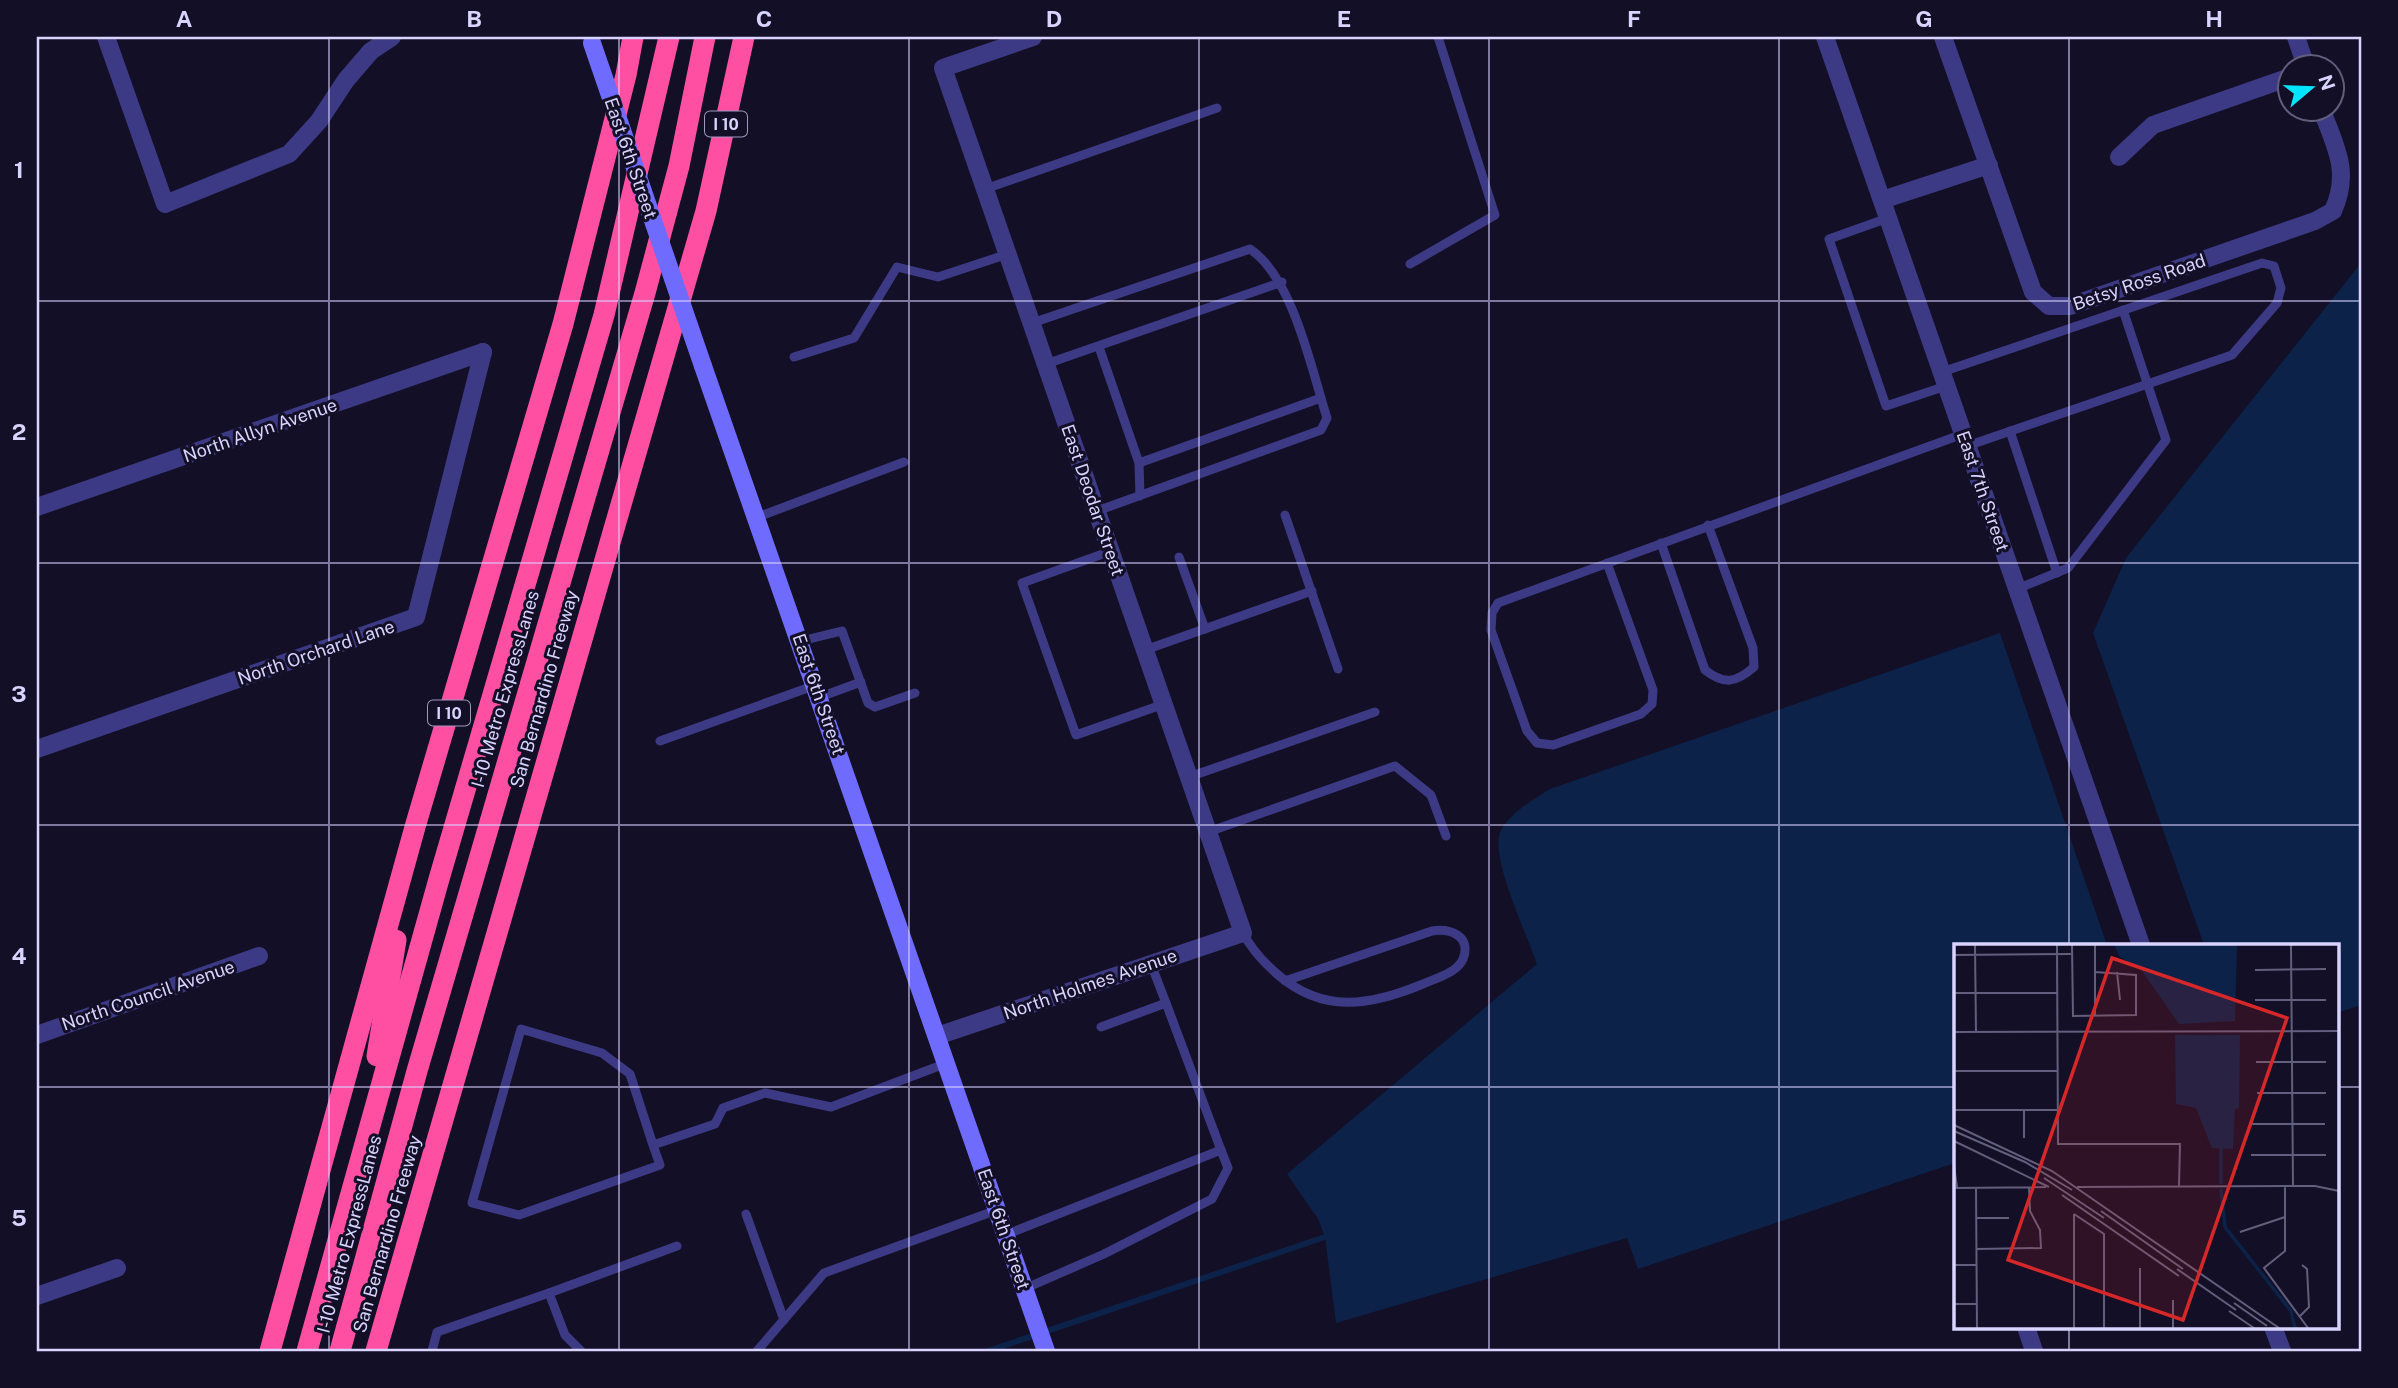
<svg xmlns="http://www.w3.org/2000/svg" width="2398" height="1388" viewBox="0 0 2398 1388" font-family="'Public Sans',sans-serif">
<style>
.water{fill:#0c2248}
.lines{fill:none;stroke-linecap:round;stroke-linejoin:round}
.stream{stroke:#0c2248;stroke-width:6}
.service{stroke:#3d3a85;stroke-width:9}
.minor{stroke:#3d3a85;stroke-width:18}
.tertiary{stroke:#3d3a85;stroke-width:18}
.secondary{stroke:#6f6bff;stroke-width:18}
.motorway{stroke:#ff4fa3;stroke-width:21}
.secondary-bridge{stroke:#6f6bff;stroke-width:18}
.grid{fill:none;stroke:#d9d4ff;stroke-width:2;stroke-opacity:0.55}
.labels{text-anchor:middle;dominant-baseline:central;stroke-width:6;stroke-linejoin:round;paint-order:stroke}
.shield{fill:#130f26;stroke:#9e99be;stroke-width:2}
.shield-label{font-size:16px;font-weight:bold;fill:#d9d4ff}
.street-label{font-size:18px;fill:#d9d4ff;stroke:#130f26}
.inset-river{fill:none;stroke:#0c2248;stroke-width:3.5}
.inset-road{fill:none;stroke:#625e7d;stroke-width:2}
.view{fill:#d62828;fill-opacity:0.15;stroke:#d62828;stroke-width:3.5}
.inset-edge{fill:none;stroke:#d9d4ff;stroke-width:3.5}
.neatline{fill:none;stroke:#d9d4ff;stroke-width:2.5}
.grid-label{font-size:23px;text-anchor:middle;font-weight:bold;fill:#d9d4ff}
</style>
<rect width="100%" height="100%" fill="#130f26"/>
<g class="water">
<polygon points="2361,263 2361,1005 2337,1013 2337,945 2204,945 2093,633 2126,558"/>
<path d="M 2000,633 L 2107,945 L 1955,945 L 1955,1163 L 1638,1269 L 1627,1238 L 1336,1323 L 1325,1237 L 1318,1219 L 1287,1174 L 1537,964 C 1528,936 1488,855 1501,830 C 1512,811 1533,800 1550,789 Z"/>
</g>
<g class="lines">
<polyline class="stream" points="988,1351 1325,1237"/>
<g class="service">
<polyline points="985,189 1217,108"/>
<polyline points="1888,218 1829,239 1886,406 1946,386"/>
<polyline points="1410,264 1495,215 1438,37"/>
<path d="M 1032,323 L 1250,249 C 1293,278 1311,368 1327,418 L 1321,430 L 1097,511"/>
<polyline points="1099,347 1139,463 1140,496"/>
<polyline points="794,357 854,338 897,267 938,277 1008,254"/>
<polyline points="1046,364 1282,282"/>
<polyline points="1942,372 2262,263 2274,266 2281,288 2277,303 2232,355 1967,446"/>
<polyline points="2010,431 2057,573"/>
<polyline points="1139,463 1321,398"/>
<polyline points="1285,515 1338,669"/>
<polyline points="755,518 904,462"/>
<path d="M 1661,543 L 1705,670 C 1724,685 1736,683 1754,667 L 1753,648 L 1708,525"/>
<polyline points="1111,551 1022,583 1076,735 1164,704"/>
<polyline points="1179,557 1205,629"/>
<polyline points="1607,563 1653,690 1652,704 1641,714 1553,745 1537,743 1527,731 1491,630 1492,613 1498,603 1963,434"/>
<polyline points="2017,589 2068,568 2166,440 2123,310"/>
<polyline points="801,641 842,631 868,703 875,707 915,693"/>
<polyline points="1145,650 1312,591"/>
<polyline points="820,697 861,682"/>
<polyline points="660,741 816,685"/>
<polyline points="1189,777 1375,712"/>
<polyline points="1208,832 1395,766 1431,795 1446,836"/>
<path d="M 1243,933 C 1252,950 1262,961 1277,974 C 1323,1014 1370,1006 1423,984 C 1436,978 1457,973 1463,959 C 1472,936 1450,928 1432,931 L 1285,981"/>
<polyline points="1151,964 1166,1003"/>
<polyline points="1101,1027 1166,1003 1221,1150"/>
<polyline points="653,1145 660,1165 519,1215 472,1203 521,1029 602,1053 630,1074 653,1145 715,1124 723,1108 765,1093 831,1107 947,1063"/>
<polyline points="746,1214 784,1320"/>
<polyline points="1005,1235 1221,1150 1228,1168 1212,1199 1104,1254 1024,1289"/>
<polyline points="549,1293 677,1246"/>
<polyline points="432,1351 437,1332 549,1293 565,1335 581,1351"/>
<polyline points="757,1351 824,1273 997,1210"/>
</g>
<g class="minor">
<polyline points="106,37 165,204 289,154 319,121 346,80 371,51 392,37"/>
<path d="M 1943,37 L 2033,292 L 2049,306 L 2070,306 L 2315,221 L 2333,211 C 2351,171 2335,146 2321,108"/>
<polyline points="2296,37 2306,66"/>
<polyline points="2119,157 2153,125 2290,77"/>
<polyline points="1882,200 1989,165"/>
<polyline points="37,507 483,352"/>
<polyline points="37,749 416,617 483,352"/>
<polyline points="37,1035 259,956"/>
<polyline points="937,1036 1243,933 943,68 1033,37"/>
<polyline points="37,1296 117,1268"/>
<polyline points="2026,1327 2034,1351"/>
</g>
<g class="tertiary">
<polyline points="1825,37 2141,945"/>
<polyline points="2273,1327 2282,1351"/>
</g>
<polyline class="secondary" points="703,366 1046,1351"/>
<g class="motorway">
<polyline points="377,1056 396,940"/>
<polyline points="270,1351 415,827 563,324 626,75 633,37"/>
<polyline points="307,1351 439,879 604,315 669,37"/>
<polyline points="340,1351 417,1071 645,293 679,166 705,37"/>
<polyline points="376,1351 706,211 744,37"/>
</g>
<polyline class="secondary-bridge" points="592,43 703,366"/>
</g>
<path class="grid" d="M 329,37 L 329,1351M 619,37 L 619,1351M 909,37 L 909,1351M 1199,37 L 1199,1351M 1489,37 L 1489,1351M 1779,37 L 1779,1351M 2069,37 L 2069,945M 37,301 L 2361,301M 37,563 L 2361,563M 37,825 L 2361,825M 37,1087 L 1955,1087M 2337,1087 L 2361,1087M 2069,1327 L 2069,1351"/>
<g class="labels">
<g class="shield">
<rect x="705" y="111.5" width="42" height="25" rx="5"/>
<rect x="428" y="700.5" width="42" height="25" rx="5"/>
</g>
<g class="shield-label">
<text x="726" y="124">I 10</text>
<text x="449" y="713">I 10</text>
</g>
<g class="street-label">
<text transform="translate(631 158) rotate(71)">East 6th Street</text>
<text transform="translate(2139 282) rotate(-19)">Betsy Ross Road</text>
<text transform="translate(260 430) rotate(-19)">North Allyn Avenue</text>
<text transform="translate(1983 491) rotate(71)">East 7th Street</text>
<text transform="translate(1093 500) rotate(71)">East Deodar Street</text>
<text transform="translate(316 652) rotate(-19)">North Orchard Lane</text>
<text transform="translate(505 689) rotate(-74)">I-10 Metro ExpressLanes</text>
<text transform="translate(544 689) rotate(-74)">San Bernardino Freeway</text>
<text transform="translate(819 694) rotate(71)">East 6th Street</text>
<text transform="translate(1090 984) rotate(-19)">North Holmes Avenue</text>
<text transform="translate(148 995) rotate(-19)">North Council Avenue</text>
<text transform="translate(1004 1229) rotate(71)">East 6th Street</text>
<text transform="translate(349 1234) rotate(-75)">I-10 Metro ExpressLanes</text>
<text transform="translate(387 1234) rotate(-74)">San Bernardino Freeway</text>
</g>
</g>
<g transform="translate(1954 944)">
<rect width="385" height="385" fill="#130f26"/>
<path d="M 160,1 L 283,1 L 281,77 L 225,80 L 188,27 L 166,13 ZM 221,91 L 286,91 L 285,164 L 281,165 L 279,205 L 258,204 L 242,164 L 222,160 Z" fill="#0c2248"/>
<path class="inset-river" d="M 267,240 L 267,202M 267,245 L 271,283 L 337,367 L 341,384"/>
<path class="inset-road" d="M 21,1 L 22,88M 103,1 L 104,200 L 226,200 L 225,242M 118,1 L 119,72 L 182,71 L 182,31 L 141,28M 141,1 L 141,72M 337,1 L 339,242M 0,11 L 117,10M 301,26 L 372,25M 163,28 L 166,56M 0,49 L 103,49M 301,56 L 372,56M 0,88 L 385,87M 302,118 L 372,118M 0,127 L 103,127M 303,149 L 372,149M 0,166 L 104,166M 70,166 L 70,194M 298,180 L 371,180M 0,181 L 98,227 L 325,384M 0,187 L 71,218 L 118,246M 0,197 L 95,243M 297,211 L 372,211M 0,222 L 3,243M 90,234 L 150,274M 331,242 L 331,307 L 310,324 L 354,384M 22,243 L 23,384M 123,243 L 361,242 L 385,247M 0,244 L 92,243M 108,251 L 225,332M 147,267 L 229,325M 120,270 L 150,290 L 150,384M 120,270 L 120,384M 22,274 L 55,274M 286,288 L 331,273M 23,305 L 87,304 L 86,286 L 76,267 L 75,243M 0,321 L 22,321M 186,324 L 186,384M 223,325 L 282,366M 219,356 L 219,384M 280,359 L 313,382M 0,360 L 22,360M 275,367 L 300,384M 346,372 L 355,363 L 353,325 L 348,321"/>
<path class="view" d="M 158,14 L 333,74 L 229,376 L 54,316 Z"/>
<rect width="385" height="385" class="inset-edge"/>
</g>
<rect width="2398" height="1388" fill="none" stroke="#130f26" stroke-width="77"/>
<g transform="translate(2311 88) rotate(71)"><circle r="33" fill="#130f26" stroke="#625e7d" stroke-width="2"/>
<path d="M0-5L12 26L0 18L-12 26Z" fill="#00e5ff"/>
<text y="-10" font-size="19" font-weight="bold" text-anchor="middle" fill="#d9d4ff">N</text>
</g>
<rect x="38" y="38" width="2322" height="1312" class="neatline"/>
<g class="grid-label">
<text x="184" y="27">A</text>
<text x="474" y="27">B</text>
<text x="764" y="27">C</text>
<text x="1054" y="27">D</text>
<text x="1344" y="27">E</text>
<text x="1634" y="27">F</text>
<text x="1924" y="27">G</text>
<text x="2214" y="27">H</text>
<text x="19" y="178">1</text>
<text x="19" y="440">2</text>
<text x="19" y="702">3</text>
<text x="19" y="964">4</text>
<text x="19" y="1226">5</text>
</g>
</svg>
